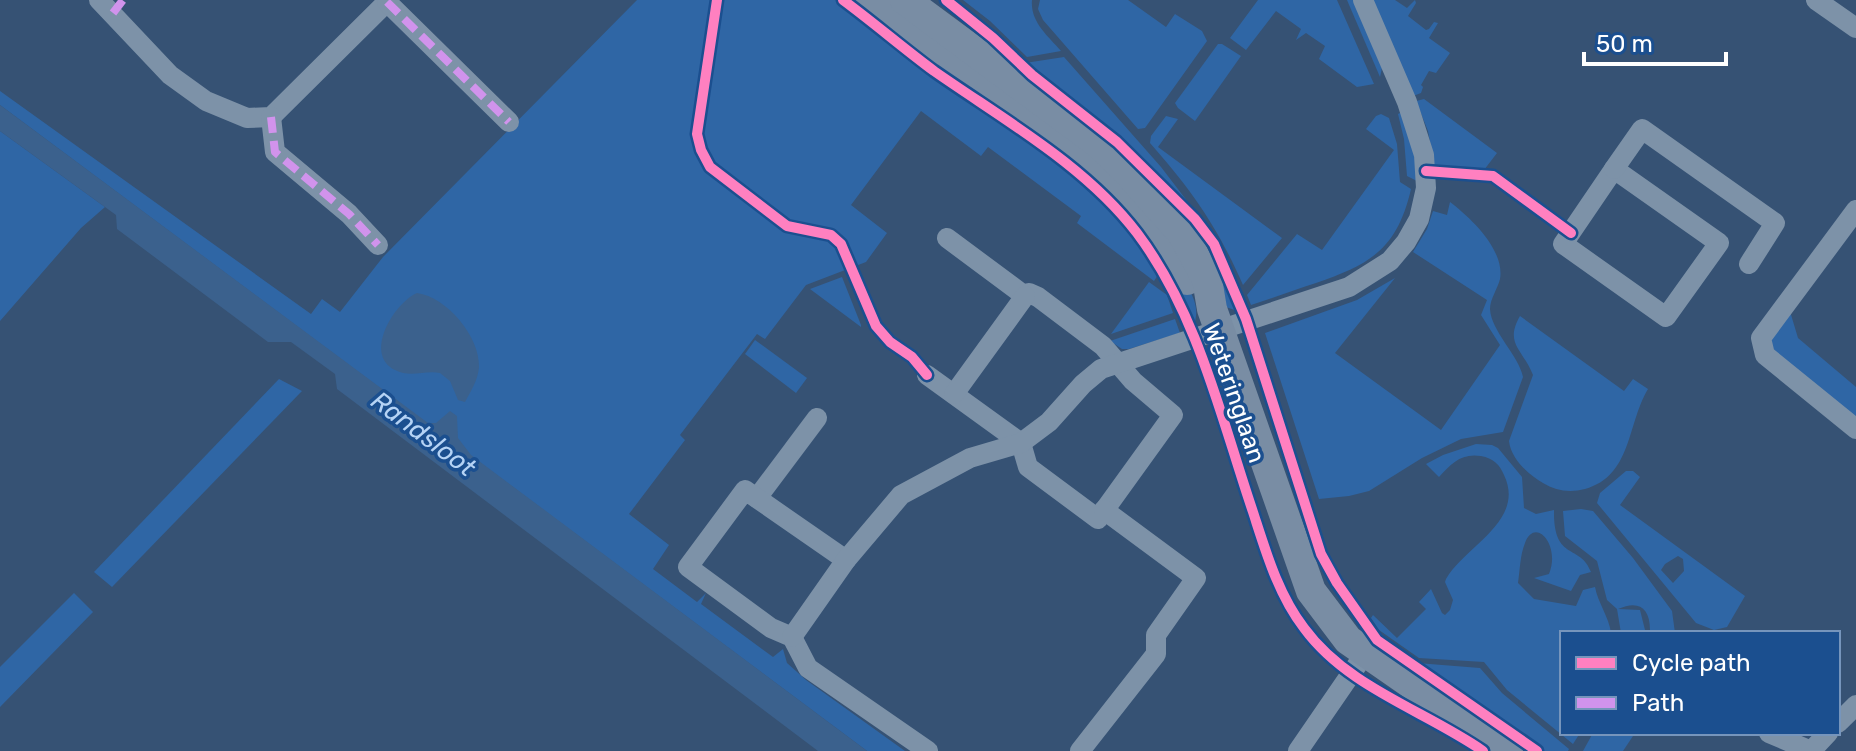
<svg xmlns="http://www.w3.org/2000/svg" width="1856" height="751" viewBox="0 0 1856 751" font-family="Rubik,sans-serif">
<style>
.green{fill:#2f66a5;fill-rule:evenodd}
.water{fill:#3b618d}
.lines{fill:none;stroke-linecap:round;stroke-linejoin:round}
.street{stroke:#7d92a8;stroke-width:20}
.secondary{stroke:#798da4;stroke-width:30}
.quiet{stroke:#d193ec;stroke-width:8;stroke-dasharray:16 8;stroke-linecap:butt}
.cycleway-casing{stroke:#1b4f8f;stroke-width:15}
.cycleway{stroke:#ff80c0;stroke-width:10}
.labels{text-anchor:middle;dominant-baseline:central;stroke-width:7;stroke-linejoin:round;paint-order:stroke}
.street-label{font-size:24px;fill:#fff;stroke:#1b4f8f}
.water-label{font-size:26px;font-style:italic;fill:#b5d3f5;stroke:#1b4f8f}
</style>
<rect width="100%" height="100%" fill="#365274"/>
<g class="green">
<polygon points="637,0 839,0 1059,163 1113,209 1160,272 1154,281 1077,223 1081,216 988,147 981,156 921,111 851,205 887,233 866,262 806,285 765,339 757,334 680,435 685,440 629,514 669,545 653,569 697,602 706,593 701,604 773,657 783,649 787,663 806,680 905,751 867,751 0,105 0,91 311,314 322,299 340,312 383,257"/>
<path d="M 963,0 L 1032,0 C 1030,22 1048,36 1061,51 L 1027,57 L 990,21 Z"/>
<polygon points="1040,0 1128,0 1166,27 1175,14 1202,31 1207,41 1145,128 1138,129 1043,20 1038,9"/>
<polygon points="1258,0 1337,0 1374,84 1357,87 1319,59 1325,46 1306,33 1296,40 1301,29 1276,11 1246,50 1230,38"/>
<polygon points="1347,0 1353,0 1382,68 1380,77"/>
<polygon points="1372,0 1395,0 1407,8 1415,0 1416,3 1408,16 1426,30 1429,29 1434,22 1438,23 1429,38 1450,53 1436,73 1429,71 1421,85 1423,87 1421,93 1413,96"/>
<polygon points="1218,44 1222,44 1241,56 1195,121 1178,108 1175,103"/>
<polygon points="1064,57 1161,167 1207,227 1134,153 1025,63"/>
<polygon points="1424,99 1497,153 1484,170 1435,169 1428,131 1416,101"/>
<polygon points="1402,112 1413,139 1417,181 1407,176 1404,139 1398,114"/>
<path d="M 1381,114 L 1389,118 L 1397,144 L 1400,182 L 1411,189 C 1397,249 1371,264 1316,283 C 1294,290 1273,298 1251,305 L 1247,295 L 1297,234 L 1322,250 L 1394,150 L 1366,129 L 1376,116 Z"/>
<path d="M 1166,116 L 1178,119 L 1158,147 L 1282,238 L 1243,285 C 1217,226 1193,192 1150,143 L 1151,136 Z"/>
<polygon points="0,131 105,207 81,228 0,321"/>
<path d="M 1450,202 C 1471,218 1505,250 1500,279 C 1498,288 1490,299 1490,309 C 1491,331 1519,356 1523,377 L 1503,432 L 1461,439 L 1422,458 L 1369,491 L 1349,496 L 1319,499 L 1265,333 L 1357,300 L 1395,278 L 1335,353 L 1441,430 L 1500,345 L 1481,315 L 1487,300 L 1413,252 L 1427,229 L 1433,211 L 1447,215 Z"/>
<polygon points="1213,248 1240,312 1226,307 1201,255"/>
<path d="M 1177,269 C 1188,288 1203,305 1193,327 L 1177,290 Z"/>
<polygon points="842,277 861,325 861,327 810,289"/>
<polygon points="1149,282 1167,295 1173,313 1111,334"/>
<polygon points="1789,308 1798,338 1856,387 1856,420 1769,346 1770,333"/>
<path d="M 1520,316 L 1624,391 L 1633,379 L 1648,389 C 1627,424 1632,476 1585,489 C 1570,493 1556,491 1543,483 C 1528,474 1511,459 1509,441 L 1533,375 C 1523,349 1504,344 1520,316 Z"/>
<polygon points="1175,319 1180,333 1129,349 1122,349 1110,341"/>
<polygon points="755,340 807,378 796,393 745,354"/>
<polygon points="279,379 302,391 112,587 94,572"/>
<path d="M 1476,444 L 1492,445 L 1498,448 L 1522,477 L 1524,508 L 1536,514 L 1554,510 C 1553,562 1580,543 1591,572 L 1580,575 L 1571,591 L 1534,578 L 1549,574 C 1561,545 1535,516 1525,543 C 1520,555 1520,570 1518,583 L 1534,599 L 1576,606 L 1583,590 L 1595,587 C 1598,603 1609,617 1611,633 L 1562,633 L 1562,733 L 1580,733 L 1573,744 L 1507,690 L 1484,662 L 1419,658 L 1379,630 L 1371,618 L 1373,615 L 1397,638 L 1426,609 L 1419,602 L 1431,589 L 1442,613 L 1445,615 L 1450,610 L 1453,600 L 1445,582 L 1446,579 C 1465,546 1526,521 1504,475 C 1500,465 1493,458 1481,456 C 1461,453 1452,463 1439,477 L 1426,464 L 1443,455 Z"/>
<path d="M 1626,471 L 1633,471 L 1640,477 L 1620,505 L 1745,596 L 1727,627 L 1714,630 L 1696,623 L 1597,503 L 1600,493 ZM 1678,556 L 1683,559 L 1684,571 L 1673,583 L 1661,570 L 1665,564 Z"/>
<path d="M 1581,509 L 1593,511 L 1633,558 L 1672,611 L 1675,633 L 1656,633 L 1650,630 C 1650,607 1638,600 1618,609 L 1640,610 L 1645,630 L 1642,633 L 1621,633 L 1617,609 L 1607,600 L 1597,561 L 1565,536 L 1563,511 Z"/>
<polygon points="74,593 93,612 0,707 0,667"/>
<polygon points="1417,663 1480,668 1502,693 1569,749 1568,751 1544,751"/>
<polygon points="1593,733 1635,733 1623,751 1583,751"/>
</g>
<g class="water">
<polygon points="0,105 428,423 436,423 450,411 457,416 458,438 471,455 867,751 818,751 337,389 335,374 291,342 268,342 117,229 116,215 0,131"/>
<path d="M 417,293 C 447,297 480,337 479,367 C 478,380 471,391 465,402 L 458,400 L 450,381 L 440,373 C 425,370 410,378 395,370 C 363,354 394,303 417,293 Z"/>
</g>
<g class="lines">
<g class="street">
<polyline points="99,0 170,75 206,101 247,118 271,117 389,0"/>
<polyline points="1816,0 1856,28"/>
<polyline points="387,2 509,122"/>
<polyline points="271,117 275,152 349,214 378,245"/>
<polygon points="1614,169 1719,243 1666,317 1563,244"/>
<polyline points="1614,169 1642,129 1775,223 1749,264"/>
<polyline points="1856,210 1761,338 1765,355 1856,429"/>
<polyline points="927,375 1021,443 1028,467 1098,519 1173,415 1133,381 1103,346 1038,297 1029,293 1025,296 947,238"/>
<polyline points="954,394 1025,296"/>
<polyline points="757,498 817,418"/>
<polyline points="846,560 745,490 688,567 771,628 792,637 808,668 928,751"/>
<polyline points="792,637 846,560 901,495 970,458 1021,443 1049,422 1083,384 1101,369 1349,287 1390,261 1406,242 1419,219 1426,188 1424,155 1407,102 1363,0"/>
<polyline points="1838,723 1856,705"/>
<polyline points="1769,733 1811,751"/>
<polyline points="1080,751 1156,654 1156,635 1196,578 1104,510"/>
<polyline points="1298,751 1366,652"/>
<polyline points="1811,751 1828,733"/>
</g>
<g class="secondary">
<path d="M 867,0 C 919,40 971,78 1023,118 C 1085,165 1147,213 1187,280"/>
<polyline points="905,0 1098,143 1125,169 1182,233 1207,279 1212,309 1311,591 1348,640 1508,751"/>
</g>
<g class="quiet">
<polyline points="387,2 509,122"/>
<polyline points="113,13 123,0"/>
<polyline points="271,117 275,152 349,214 378,245"/>
</g>
<g class="cycleway-casing">
<g id="cycleway">
<polyline points="717,0 697,134 701,150 710,167 787,226 831,235 841,244 876,326 890,342 912,357 927,375"/>
<path d="M 843,0 C 874,23 903,48 934,71 C 1004,120 1085,165 1137,233 C 1198,314 1221,418 1253,512 C 1266,552 1278,594 1304,628 C 1348,688 1424,710 1483,751"/>
<polyline points="946,0 993,38 1032,75 1117,142 1195,219 1214,244 1246,319 1321,554 1337,583 1377,640 1537,751"/>
<polyline points="1426,171 1493,176 1571,233"/>
</g>
</g>
<use href="#cycleway" class="cycleway"/>
</g>
<g class="labels">
<g class="street-label">
<text transform="translate(1234 393) rotate(71)">Weteringlaan</text>
</g>
<g class="water-label">
<text transform="translate(423 434) rotate(37)">Randsloot</text>
</g>
</g>
<rect x="1560" y="631" width="280" height="104" fill="#1b4f8f" stroke="#7695bc" stroke-width="2"/>
<rect x="1576" y="657" width="40" height="12" fill="#ff80c0" stroke="#7695bc" stroke-width="2"/>
<text x="1632" y="671" font-size="24" fill="#ffffff">Cycle path</text>
<rect x="1576" y="697" width="40" height="12" fill="#d193ec" stroke="#7695bc" stroke-width="2"/>
<text x="1632" y="711" font-size="24" fill="#ffffff">Path</text>
<path d="M1584 52v12h142v-12" fill="none" stroke="#ffffff" stroke-width="4"/>
<text x="1596" y="52" font-size="24" fill="#ffffff" stroke="#1b4f8f" stroke-width="6" paint-order="stroke">50 m</text>
</svg>
